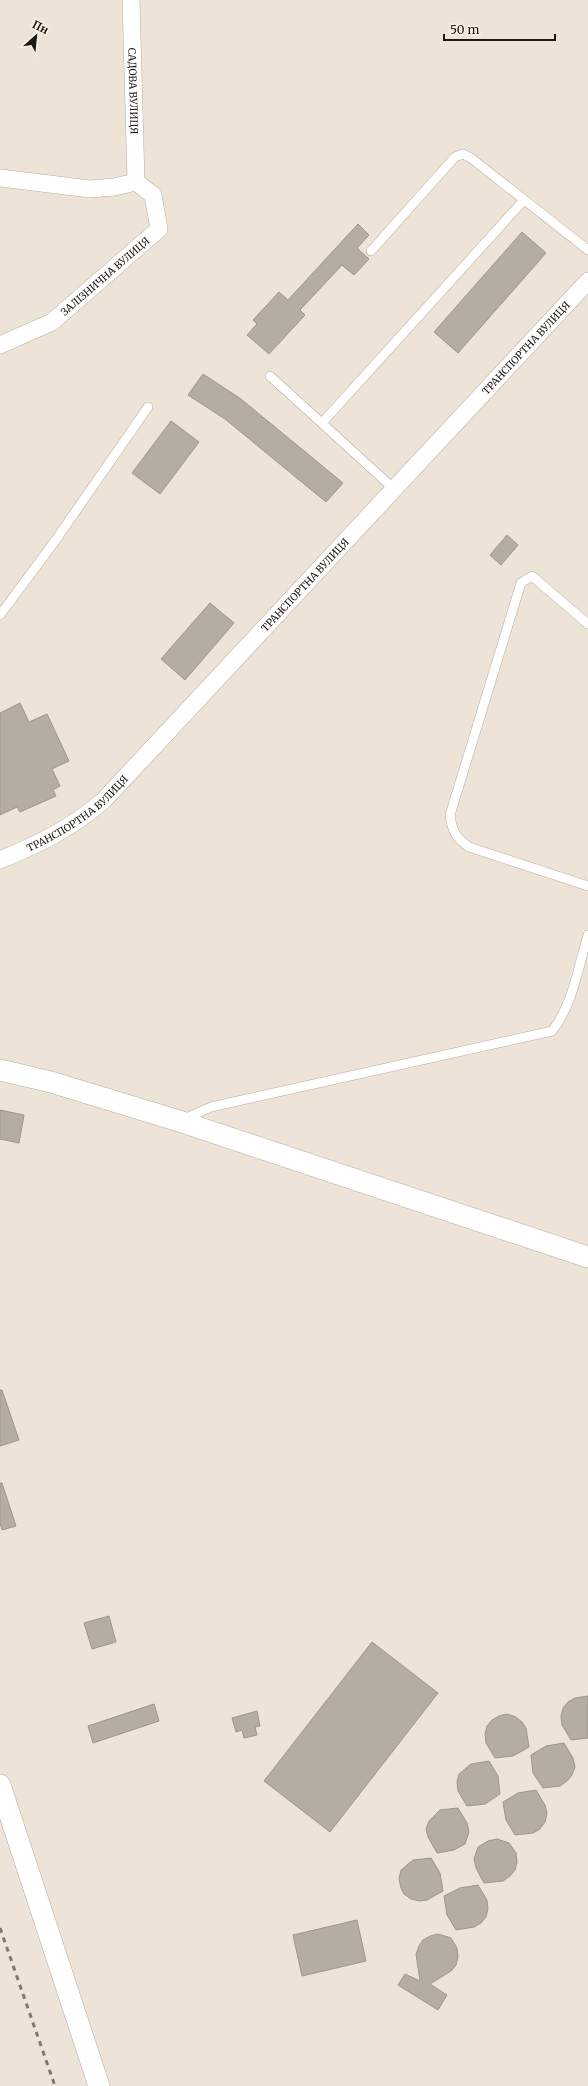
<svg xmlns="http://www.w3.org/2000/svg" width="588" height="2086" viewBox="0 0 588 2086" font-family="Merriweather,serif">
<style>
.building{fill:#b6ada1;stroke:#9f968a}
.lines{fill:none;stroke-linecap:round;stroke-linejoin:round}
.service-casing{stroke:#b6ada1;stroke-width:10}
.minor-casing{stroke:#b6ada1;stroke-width:18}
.tertiary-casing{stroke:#b6ada1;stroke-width:22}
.service{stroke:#fff;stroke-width:9}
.minor{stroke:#fff;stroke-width:17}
.tertiary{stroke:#fff;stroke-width:21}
.rail{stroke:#7e7870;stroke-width:3;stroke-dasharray:5 5;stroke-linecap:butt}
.labels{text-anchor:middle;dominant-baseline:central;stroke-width:3;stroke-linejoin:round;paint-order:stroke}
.street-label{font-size:10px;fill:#1c1814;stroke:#faf0e4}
</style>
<rect width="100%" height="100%" fill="#ede3d7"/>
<g class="building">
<polygon points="358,224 369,235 357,248 369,259 354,275 342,265 300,310 305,315 269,354 247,335 257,324 253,320 279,292 288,300"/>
<polygon points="522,232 546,253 458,353 434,332"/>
<polygon points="203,374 241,399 343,483 326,502 225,419 188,395"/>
<polygon points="171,421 199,442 160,494 132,473"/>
<polygon points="507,535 518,545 501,565 490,555"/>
<polygon points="210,603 234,623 185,680 161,659"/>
<polygon points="20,703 29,722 47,714 69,761 52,769 60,786 53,790 56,796 20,812 17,807 0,815 0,713"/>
<polygon points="0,1110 24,1115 19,1143 0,1139"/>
<polygon points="0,1390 2,1390 19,1440 0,1446"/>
<polygon points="0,1483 2,1483 16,1526 2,1530 0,1523"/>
<polygon points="109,1616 116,1642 92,1649 84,1623"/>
<polygon points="372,1642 438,1693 330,1832 264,1781"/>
<polygon points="588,1696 588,1738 571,1740 562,1725 561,1716 563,1708 568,1702 575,1698"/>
<polygon points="154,1704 159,1721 93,1743 88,1726"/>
<polygon points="257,1711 260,1726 255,1727 257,1735 244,1738 242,1730 236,1732 232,1718"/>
<polygon points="507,1714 516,1717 522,1722 526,1728 529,1747 513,1756 495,1758 486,1743 485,1734 487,1726 492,1720 499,1716"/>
<polygon points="564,1743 573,1758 575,1767 572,1775 567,1781 560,1786 543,1788 533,1773 531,1755 546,1746"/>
<polygon points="489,1761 498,1776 500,1794 485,1804 467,1806 458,1791 457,1782 459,1774 471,1764"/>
<polygon points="536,1790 545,1805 547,1814 545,1822 540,1829 533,1833 515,1835 506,1820 503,1802 518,1793"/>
<polygon points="458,1808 467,1823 469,1832 465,1844 454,1850 437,1853 428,1837 426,1829 429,1821 440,1810"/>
<polygon points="497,1839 509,1843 516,1853 517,1862 515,1870 510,1876 503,1881 484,1883 476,1868 474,1859 478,1847 488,1841"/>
<polygon points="431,1858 440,1873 443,1891 427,1900 419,1901 411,1899 404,1894 401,1888 399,1879 401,1870 413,1860"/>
<polygon points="478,1885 487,1900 488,1909 486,1917 481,1923 474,1927 456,1930 447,1915 444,1896 460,1888"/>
<polygon points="357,1920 366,1961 302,1976 293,1935"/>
<polygon points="438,1934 451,1938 457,1948 458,1957 456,1965 451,1971 430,1984 447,1995 438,2010 398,1985 405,1974 420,1981 416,1954 419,1946 423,1940 430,1936"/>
</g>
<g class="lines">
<g class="service-casing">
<g id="service">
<polyline points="371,251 455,157 463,154 471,158 588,250"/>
<polyline points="270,376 393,488"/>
<polyline points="322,423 524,200"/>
<polyline points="0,615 55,541 148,407"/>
<path d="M 588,624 L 532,576 L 521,583 L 450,815 C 452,831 456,838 469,847 L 588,886"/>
<path d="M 184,1119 L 211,1107 L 552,1031 C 573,1005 578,967 588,935"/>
</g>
</g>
<g class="minor-casing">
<g id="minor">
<path id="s1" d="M 131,0 L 136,182"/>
<polyline points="0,178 90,189 114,187 136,182"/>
<path id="s2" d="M 0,345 L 52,322 L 159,229 L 153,195 L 136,182"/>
<path id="s3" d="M 0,860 C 41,843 70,829 104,800 L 588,281"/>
</g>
</g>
<g class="tertiary-casing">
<g id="tertiary">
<polyline points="0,1070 51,1082 179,1121 588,1257"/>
<polyline points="0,1785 99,2086"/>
</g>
</g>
<use href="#service" class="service"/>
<use href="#minor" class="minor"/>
<use href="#tertiary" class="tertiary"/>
<polyline class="rail" points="0,1928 55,2086"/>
</g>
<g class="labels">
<g class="street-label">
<text stroke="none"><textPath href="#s1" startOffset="91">САДОВА ВУЛИЦЯ</textPath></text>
<text stroke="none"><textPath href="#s2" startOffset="127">ЗАЛІЗНИЧНА ВУЛИЦЯ</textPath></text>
<text stroke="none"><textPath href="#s3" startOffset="739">ТРАНСПОРТНА ВУЛИЦЯ</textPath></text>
<text stroke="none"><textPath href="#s3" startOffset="415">ТРАНСПОРТНА ВУЛИЦЯ</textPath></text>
<text stroke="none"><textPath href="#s3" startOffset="91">ТРАНСПОРТНА ВУЛИЦЯ</textPath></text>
</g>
</g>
<g transform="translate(36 36) rotate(27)" stroke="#faf0e4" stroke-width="3" paint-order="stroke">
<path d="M0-3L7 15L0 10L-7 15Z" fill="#1c1814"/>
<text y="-6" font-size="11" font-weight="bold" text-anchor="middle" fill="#1c1814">Пн</text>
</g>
<path d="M444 34v6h111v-6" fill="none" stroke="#1c1814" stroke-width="2"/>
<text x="450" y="34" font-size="12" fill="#1c1814" stroke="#faf0e4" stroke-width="3" paint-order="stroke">50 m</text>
</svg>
